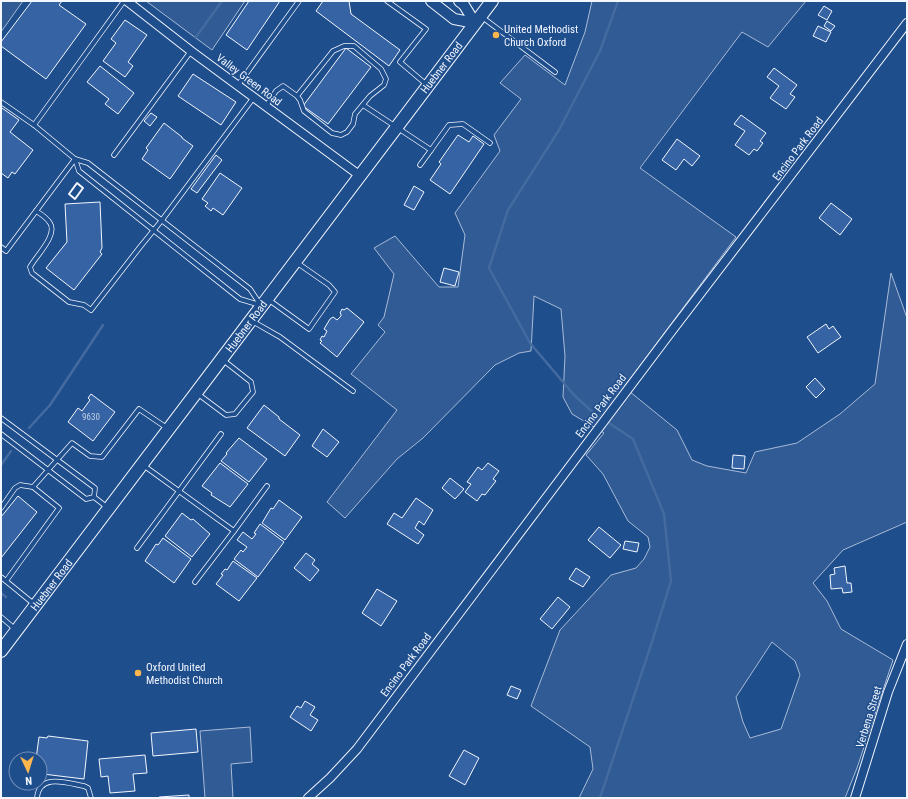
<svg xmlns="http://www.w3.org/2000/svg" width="908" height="799" viewBox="0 0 908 799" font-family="'Roboto Condensed',sans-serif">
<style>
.built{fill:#305b95;stroke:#a8bbd7;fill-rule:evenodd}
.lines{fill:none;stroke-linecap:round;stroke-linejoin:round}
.stream{stroke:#446ba0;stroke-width:2.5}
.building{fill:#3563a3;stroke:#f2f6ff}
.service-casing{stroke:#f2f6ff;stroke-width:5.5}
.minor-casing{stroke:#f2f6ff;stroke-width:10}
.tertiary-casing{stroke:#f2f6ff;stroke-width:12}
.primary-casing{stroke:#f2f6ff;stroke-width:14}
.service{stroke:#1f4e8c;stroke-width:4}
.minor{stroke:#1f4e8c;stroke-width:8}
.tertiary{stroke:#1f4e8c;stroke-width:10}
.primary{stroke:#1f4e8c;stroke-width:12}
.wall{stroke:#f2f6ff;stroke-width:2}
.poi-dot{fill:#ffb74d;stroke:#1f4e8c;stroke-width:1.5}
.labels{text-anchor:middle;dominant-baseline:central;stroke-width:3;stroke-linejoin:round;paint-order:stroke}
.number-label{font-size:9px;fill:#c3d1e8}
.poi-label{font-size:11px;fill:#f2f6ff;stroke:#1f4e8c;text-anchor:start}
.street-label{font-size:11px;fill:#f2f6ff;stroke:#1f4e8c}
</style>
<rect width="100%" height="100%" fill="#1f4e8c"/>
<g class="built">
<polygon points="1,1 23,1 1,32"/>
<polygon points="146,1 245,1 212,50"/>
<path d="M 592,1 L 806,1 L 768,47 L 742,32 L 640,168 L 736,237 L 624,387 L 677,430 L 692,460 L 707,466 L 746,473 L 755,452 L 797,443 L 840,414 L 875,384 L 891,273 L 907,318 L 907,522 L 843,550 L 813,583 L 827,601 L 841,629 L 893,660 L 857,768 L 845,798 L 579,798 L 593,769 L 590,747 L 531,706 L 560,630 L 611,575 L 636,568 L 644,559 L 650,547 L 648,537 L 628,521 L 603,474 L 586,455 L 604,433 L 572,414 L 563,397 L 565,356 L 561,309 L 534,296 L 531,351 L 519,353 L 495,365 L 423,438 L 397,459 L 345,518 L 327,502 L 397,410 L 351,374 L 385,332 L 378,325 L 384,317 L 394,274 L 374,248 L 395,236 L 439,287 L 458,287 L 465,235 L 455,213 L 500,151 L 494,135 L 521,99 L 500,83 L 525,55 L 565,85 L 585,32 ZM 772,642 L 795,661 L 800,675 L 781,729 L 750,738 L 743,722 L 736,697 Z"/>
<polygon points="250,727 252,762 231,764 233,798 205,798 200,731"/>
</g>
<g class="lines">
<g class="stream">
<polyline points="196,37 222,1"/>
<polyline points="598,417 574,395 530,343 489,268 508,210 559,130 600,51 618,1"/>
<polyline points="29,428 50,405 103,325"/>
<polyline points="1,465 11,451"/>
<polyline points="1,593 6,597"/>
<polyline points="600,798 651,645 671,581 664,514 633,439 609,423"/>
</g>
</g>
<g class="building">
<polygon points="32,1 62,1 59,5 86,24 46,79 1,46 1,42"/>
<polygon points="249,1 280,1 247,50 226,35"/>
<polygon points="323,1 349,1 351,14 400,50 389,66 316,11"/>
<polygon points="824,6 832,11 827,20 818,15"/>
<polygon points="125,20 147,35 128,62 133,66 125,77 103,61 116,43 111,39"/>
<polygon points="827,21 835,26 831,31 824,26"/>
<polygon points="818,26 831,32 826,42 813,36"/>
<polygon points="346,48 371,67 328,124 303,106"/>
<polygon points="100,66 134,93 118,114 105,104 109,99 87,82"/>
<polygon points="774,68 797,85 790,94 795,97 786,109 770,98 779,86 767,77"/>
<polygon points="193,74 236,102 221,125 178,96"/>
<polygon points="2,108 19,120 10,132 33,150 15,174 12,172 8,178 1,173 1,109"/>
<polygon points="151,113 157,117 150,126 144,121"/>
<polygon points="741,115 766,133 760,141 763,143 757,151 754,149 749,155 735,145 745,131 734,124"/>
<polygon points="164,123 182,137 182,138 193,146 170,179 142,159 148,150 146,148"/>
<polygon points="458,135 469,142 473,136 484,144 450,194 430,180 441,164 439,162"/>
<polygon points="677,139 700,156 692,166 684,159 676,170 662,160"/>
<polygon points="216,155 222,160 197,193 191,189"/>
<polygon points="220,173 242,188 223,215 213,208 211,211 205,206 208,203 202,199"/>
<polygon points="414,186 424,192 414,210 404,205"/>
<polygon points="100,202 102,248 100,252 102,254 74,290 46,268 67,242 65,204"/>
<polygon points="831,203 852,219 840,235 819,218"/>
<polygon points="444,268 459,272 455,286 440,282"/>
<polygon points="347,308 364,322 337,357 320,343 322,341 320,340 322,336 324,337 327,331 324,329 330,319 333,317 337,320 341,316 341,314 340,313 342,309 344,310"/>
<polygon points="826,324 829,329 833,326 841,337 818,353 807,337"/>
<polygon points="815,378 825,389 816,398 806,387"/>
<polygon points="91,394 115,412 93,441 68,422 78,408 82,411 90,400 88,398"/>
<polygon points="264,405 279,417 279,419 300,435 285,456 247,428"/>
<polygon points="323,429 339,442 327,457 312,446"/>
<polygon points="239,438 267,459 249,482 221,461 227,454 226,453"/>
<polygon points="733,455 745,456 744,469 732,468"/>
<polygon points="220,463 248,484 230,507 211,495 212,493 202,486"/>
<polygon points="488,463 499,471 493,479 496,481 485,495 482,494 477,501 465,492 471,484 467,482 478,467 482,470"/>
<polygon points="450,478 464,489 455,499 442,488"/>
<polygon points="18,496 37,512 1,558 1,517"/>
<polygon points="416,498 433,510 424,525 419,521 415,528 424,535 418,544 387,524 394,513 402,518"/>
<polygon points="279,500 302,517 285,540 262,523 271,508 273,509"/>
<polygon points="182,513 191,520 193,519 210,534 192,557 165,536"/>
<polygon points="260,524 284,542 258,577 234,559 241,550 243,552 247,547 237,540 243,532 252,539 256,534 254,533"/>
<polygon points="599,527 621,545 610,558 588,540"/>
<polygon points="163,538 191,559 174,583 145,561 156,544 158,545"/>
<polygon points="625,541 639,543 637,552 623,549"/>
<polygon points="306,553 315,560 312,564 319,570 310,581 294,568"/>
<polygon points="233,561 257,578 239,601 216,584 223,575 221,574 225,569 227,570"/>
<polygon points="845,566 847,583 851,583 852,592 843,593 842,588 831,589 830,575 835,574 834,568"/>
<polygon points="576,568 590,577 583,587 569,579"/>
<polygon points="377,589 397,601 381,626 362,613"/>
<polygon points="558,597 570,607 552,629 540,619"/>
<polygon points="511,686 521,690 517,699 507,695"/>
<polygon points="305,701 315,707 310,715 318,720 311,731 290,717 297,706 301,708"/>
<polygon points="196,729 198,752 153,756 151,733"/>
<polygon points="48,736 88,741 84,779 43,774 43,773 40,772 40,759 36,759 39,737 47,738"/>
<polygon points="464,750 479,758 465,785 449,776"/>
<polygon points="145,755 147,773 133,774 135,791 110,793 108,776 101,777 99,759"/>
<polygon points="189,795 189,798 159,798 159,797"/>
</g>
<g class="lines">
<g class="service-casing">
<g id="service">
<polyline points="387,1 426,29 400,62 427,85"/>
<polyline points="482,17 555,72"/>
<polyline points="238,85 299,1"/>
<polyline points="1,102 34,125 75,159 6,251 1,247"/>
<polyline points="363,105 431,150 449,125 463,124 490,143"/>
<polyline points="266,106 276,91 283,86 297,96 300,100 304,111 332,133 341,135 347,132 353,124 355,114 370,96 384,85 386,79 381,69 354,46 344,46 333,51 297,96"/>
<polyline points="34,125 124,1"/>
<polyline points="114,155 191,51"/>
<polyline points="75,159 79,171 240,299 260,305"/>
<polyline points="75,159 88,163 250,289 260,304"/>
<polyline points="420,165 431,150"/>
<path d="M 36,211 C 41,214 47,218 50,223 C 58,235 36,256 30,267 L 32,273 L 69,302 L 84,305 L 91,310 L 140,247 L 162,220 L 254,97"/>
<polyline points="269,300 309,329 335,292 329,285 296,262"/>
<polyline points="252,321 280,337 353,391"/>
<polyline points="198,394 226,415 235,414 253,392 251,382 223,360"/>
<polyline points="1,418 95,488 94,497"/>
<polyline points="1,434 86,499 94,497"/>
<polyline points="143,465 234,531 195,582"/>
<polyline points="94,497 108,508"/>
<polyline points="1,508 15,488 20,485 33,487 72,443 90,456 102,457 139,409 167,428"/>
<polyline points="234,531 267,486"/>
<polyline points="137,548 221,434"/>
<polyline points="1,577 34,604"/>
<polyline points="6,581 59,508 33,487"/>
<polyline points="1,617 15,629"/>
<path d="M 37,798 C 39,773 67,783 84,786 L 88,788 L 91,798"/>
</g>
</g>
<g class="minor-casing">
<g id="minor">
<polyline points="127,1 191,51 359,175"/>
<polyline points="308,798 330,778 357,749 671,332 907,23"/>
<polyline points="855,798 888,692 907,644"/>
</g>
</g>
<g class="tertiary-casing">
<g id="tertiary">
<polyline points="431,1 454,19 475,23"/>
<polyline points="459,1 464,5 475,23"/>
</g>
</g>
<g class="primary-casing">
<g id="primary">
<path id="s1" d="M 1,651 C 166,435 327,217 492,1"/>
</g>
</g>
<use href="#service" class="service"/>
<use href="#minor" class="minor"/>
<use href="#tertiary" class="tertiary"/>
<use href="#primary" class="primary"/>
<polygon class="wall" points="77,183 83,188 75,199 69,194"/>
</g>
<g class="poi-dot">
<circle cx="496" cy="35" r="4"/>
<circle cx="138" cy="673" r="4"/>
</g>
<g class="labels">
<g class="number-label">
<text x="91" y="417">9630</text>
</g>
<g class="poi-label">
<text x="504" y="29">United Methodist<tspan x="504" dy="13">Church Oxford</tspan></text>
<text x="146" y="667">Oxford United<tspan x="146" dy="13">Methodist Church</tspan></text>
</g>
<g class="street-label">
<text stroke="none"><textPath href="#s1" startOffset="731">Huebner Road</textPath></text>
<text transform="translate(249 80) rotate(37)">Valley Green Road</text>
<text transform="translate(798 149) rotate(-53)">Encino Park Road</text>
<text stroke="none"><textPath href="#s1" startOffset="407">Huebner Road</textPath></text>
<text transform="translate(601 406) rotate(-53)">Encino Park Road</text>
<text stroke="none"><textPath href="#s1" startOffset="83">Huebner Road</textPath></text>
<text transform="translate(406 665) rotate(-53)">Encino Park Road</text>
<text transform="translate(869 717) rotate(-73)">Verbena Street</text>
</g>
</g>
<rect width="908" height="799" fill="none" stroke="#f2f6ff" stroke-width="4"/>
<g transform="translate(28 771) rotate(176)"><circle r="19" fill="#1f4e8c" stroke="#7391ba"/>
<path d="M0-3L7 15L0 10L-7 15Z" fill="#ffb74d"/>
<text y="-6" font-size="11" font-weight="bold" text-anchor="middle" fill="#f2f6ff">N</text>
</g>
</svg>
